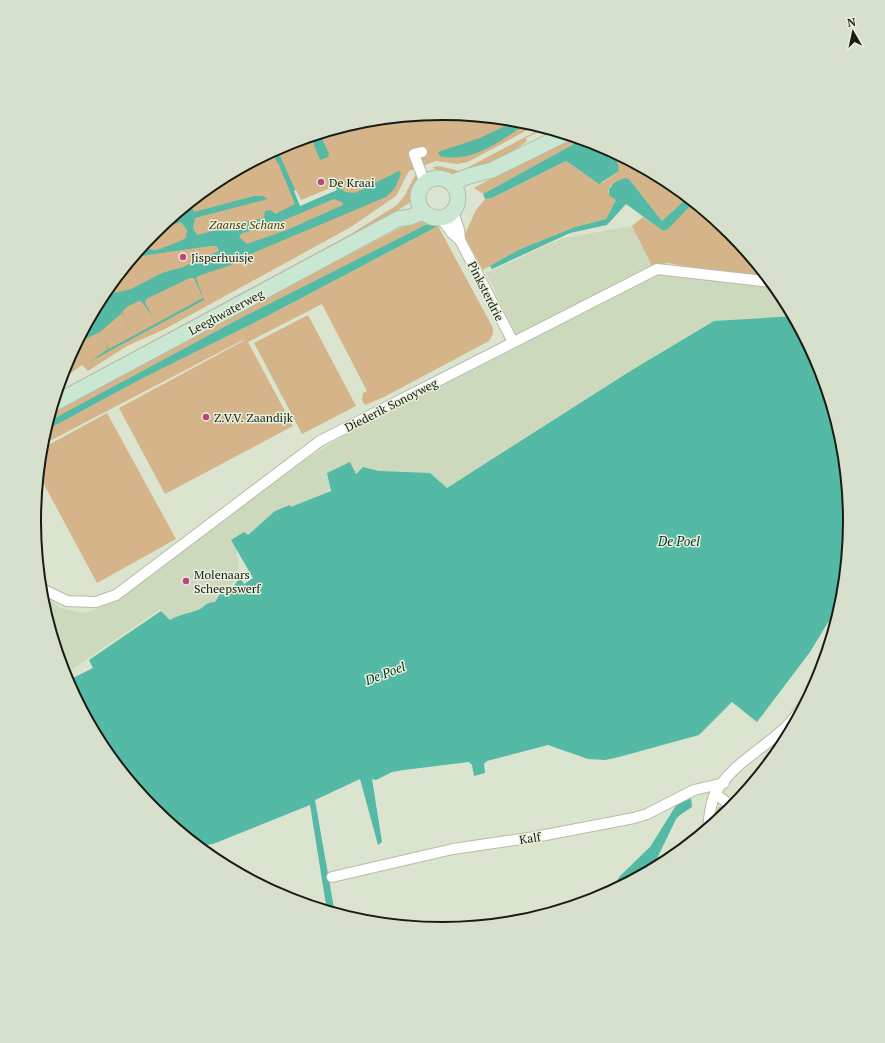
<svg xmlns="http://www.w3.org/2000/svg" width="885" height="1043" viewBox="0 0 885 1043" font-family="'PT Serif',serif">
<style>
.built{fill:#cdd9bd}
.green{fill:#d5b48a}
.water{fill:#54b9a5;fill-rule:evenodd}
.pier{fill:#dbe4cf}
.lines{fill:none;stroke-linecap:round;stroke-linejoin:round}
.minor-casing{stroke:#b4bda8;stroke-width:12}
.secondary-casing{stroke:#b4bda8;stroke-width:17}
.minor{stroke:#fff;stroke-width:10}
.secondary{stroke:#cae7d4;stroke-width:15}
.poi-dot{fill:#c54082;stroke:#e8f1dc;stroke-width:1.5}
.labels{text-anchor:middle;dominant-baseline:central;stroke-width:3;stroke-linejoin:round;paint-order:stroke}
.poi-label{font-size:12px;fill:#191c15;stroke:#e8f1dc;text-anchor:start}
.park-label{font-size:12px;font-style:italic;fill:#553600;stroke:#e8f1dc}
.street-label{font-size:12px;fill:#191c15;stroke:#e8f1dc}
.water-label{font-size:13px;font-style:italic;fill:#00322a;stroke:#e8f1dc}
.rim{fill:none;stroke:#191c15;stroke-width:2}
</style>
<rect width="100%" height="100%" fill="#dbe4cf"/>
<polygon class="built" points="632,226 655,272 774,284 782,295 794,316 714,321 632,370 447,488 363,467 358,472 345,475 326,493 236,545 240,576 183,635 160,609 64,675 42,601 41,593 60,608 85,613 113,602 294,467 354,429 521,345 486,273 563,238"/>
<g class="green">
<polygon points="443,113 522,121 537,125 468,162 457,164 436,161 409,171 396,196 351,227 165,329 127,346 88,371 82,365 60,381 65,365 103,294 154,232 216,182 286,144 363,121"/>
<polygon points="544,127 546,128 526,138 527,141 507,156 465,173 465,169"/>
<polygon points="571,136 583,139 483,194 474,188"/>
<polygon points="603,146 670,182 688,197 662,221 629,179 610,186 608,192 616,200 606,219 575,227 518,250 483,270 464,236 476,210 485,199 492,198 566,161 586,175 602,183 619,171 614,156"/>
<path d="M 439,166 L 456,170 L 460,172 C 449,177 440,177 433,167 Z"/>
<path d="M 419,173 C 420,183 417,195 409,203 L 348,243 L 92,375 L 90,375 L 351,234 L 397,205 L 405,195 L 414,177 Z"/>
<polygon points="694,202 732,233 770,280 667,263 652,266 632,226 643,217 663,231"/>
<polygon points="417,219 426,220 429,223 237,320 48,422 51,412"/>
<polygon points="438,226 493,328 493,334 489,341 384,397 365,405 362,400 363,393 367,391 322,304 248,342 293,426 165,494 119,408 245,340 241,341 42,445 45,431 143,378 256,322"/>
<polygon points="308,315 356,406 302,434 254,343"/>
<polygon points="107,413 176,539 97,583 39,475 41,449"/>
<polygon points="718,807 721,807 726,815 713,826"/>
</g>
<g class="water">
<path d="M 518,120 L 528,123 C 502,139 473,164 440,156 L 438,152 L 480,138 Z"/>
<polygon points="320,134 329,154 328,157 320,160 311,137"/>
<path d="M 583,139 C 600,144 618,151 619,171 L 599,184 L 566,161 L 492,198 L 485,199 L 483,194 Z"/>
<path d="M 277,149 L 301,203 L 338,186 L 345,192 L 355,193 L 399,171 L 401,174 L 395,188 L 386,197 L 241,258 L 231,265 L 198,276 L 196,278 L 204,300 L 91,361 L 108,349 L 104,340 L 109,349 L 203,298 L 194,278 L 190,278 L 146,299 L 145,303 L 153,317 L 142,302 L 139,301 L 128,306 L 122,312 L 131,330 L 122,313 L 100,332 L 77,343 L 107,289 L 114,293 L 131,289 L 162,273 L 183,267 L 219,251 L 217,246 L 210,246 L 134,257 L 141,249 L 147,248 C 150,249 152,251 156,250 C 158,250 184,240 186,238 L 187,230 L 181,222 L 157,230 L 190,203 L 194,212 L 254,196 L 263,196 L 268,199 L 195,218 L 193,228 L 197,235 L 263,218 L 264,217 L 265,211 L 271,210 L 275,214 L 295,204 L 279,165 L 271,152 ZM 334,199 L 342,202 L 343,205 L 287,230 L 247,244 L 239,237 L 242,233 L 270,226 Z"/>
<polygon points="625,178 629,179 662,221 688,197 694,202 668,229 663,231 626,204 607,225 570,233 492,269 490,266 518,250 575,227 606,219 616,200 609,195 609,189 615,182"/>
<polygon points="429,223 438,226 256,322 143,378 45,431 48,422 66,412 237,320"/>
<path d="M 794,316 L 820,365 L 843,442 L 851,522 L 842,605 L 835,611 L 810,652 L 757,722 L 732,702 L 699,735 L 619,757 L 605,760 L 588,759 L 548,745 L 487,761 L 484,764 L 485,773 L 474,776 L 472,765 L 469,762 L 404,770 L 392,772 L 376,780 L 372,779 L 382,842 L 378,845 L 360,779 L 315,800 L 335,914 L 327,911 L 310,805 L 213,844 L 197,846 L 153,810 L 103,748 L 67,681 L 93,668 L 89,660 L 161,611 L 170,620 C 181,614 187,614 198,610 C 206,607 203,603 215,602 L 220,594 L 230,592 L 240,577 L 244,584 L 253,578 L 231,540 L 244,532 L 248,535 L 275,511 L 290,505 L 291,507 L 331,491 L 327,473 L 329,472 L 350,462 L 356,474 L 363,467 L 379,471 L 430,473 L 447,488 L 632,370 L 714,321 Z"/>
<polygon points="691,798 692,807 680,815 676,819 651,871 609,893 620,876 650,847 677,804"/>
</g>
<polygon class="pier" points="335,186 337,190 300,206 294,191 296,190 301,200"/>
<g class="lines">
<g class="minor-casing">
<g id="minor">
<polyline points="422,152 414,154 425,183"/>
<polyline points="453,212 459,230 460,240"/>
<polyline points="441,218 452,233 460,240 513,342"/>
<polyline points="40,588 67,601 96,602 116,595 320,441 657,269 772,282"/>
<polyline points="715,794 725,801 731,811"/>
<path d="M 708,830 C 709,818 710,804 715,794 C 731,764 765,748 788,725 C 799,713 808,699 816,685"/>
<polyline points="332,877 453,849 535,837 634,818 647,814 694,790 724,783"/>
</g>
</g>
<g class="secondary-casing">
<g id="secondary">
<circle cx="438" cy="198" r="20"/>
<polyline points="451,183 469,176 492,170 565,134"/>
<polyline points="53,404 398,219 410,217 423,212"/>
</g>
</g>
<use href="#minor" class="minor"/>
<use href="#secondary" class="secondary"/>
</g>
<g class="poi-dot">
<circle cx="321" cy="182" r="4"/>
<circle cx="183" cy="257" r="4"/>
<circle cx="206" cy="417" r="4"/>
<circle cx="186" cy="581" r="4"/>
</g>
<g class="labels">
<g class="poi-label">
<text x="329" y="182">De Kraai</text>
<text x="191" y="257">Jisperhuisje</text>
<text x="214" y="417">Z.V.V. Zaandijk</text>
<text x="194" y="574">Molenaars<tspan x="194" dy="14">Scheepswerf</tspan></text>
</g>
<g class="park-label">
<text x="247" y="224">Zaanse Schans</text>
</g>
<g class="street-label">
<text transform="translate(486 291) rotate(63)">Pinksterdrie</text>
<text transform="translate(226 312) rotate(-28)">Leeghwaterweg</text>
<text transform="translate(391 405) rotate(-27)">Diederik Sonoyweg</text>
<text transform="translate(530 838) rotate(-9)">Kalf</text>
</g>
<g class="water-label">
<text x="679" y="541">De Poel</text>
<text transform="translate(385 673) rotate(-21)">De Poel</text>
</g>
</g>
<path d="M0 0H885V1043H0ZM41 521a401 401 0 1 1 802 0a401 401 0 1 1-802 0Z" fill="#d7e0cc" fill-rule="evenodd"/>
<path class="rim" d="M41 521a401 401 0 1 1 802 0a401 401 0 1 1-802 0Z"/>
<g transform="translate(853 32) rotate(351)" stroke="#e8f1dc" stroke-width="3" paint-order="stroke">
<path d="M0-3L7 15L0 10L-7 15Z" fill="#191c15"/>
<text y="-6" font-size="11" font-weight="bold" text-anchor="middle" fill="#191c15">N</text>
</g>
</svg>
